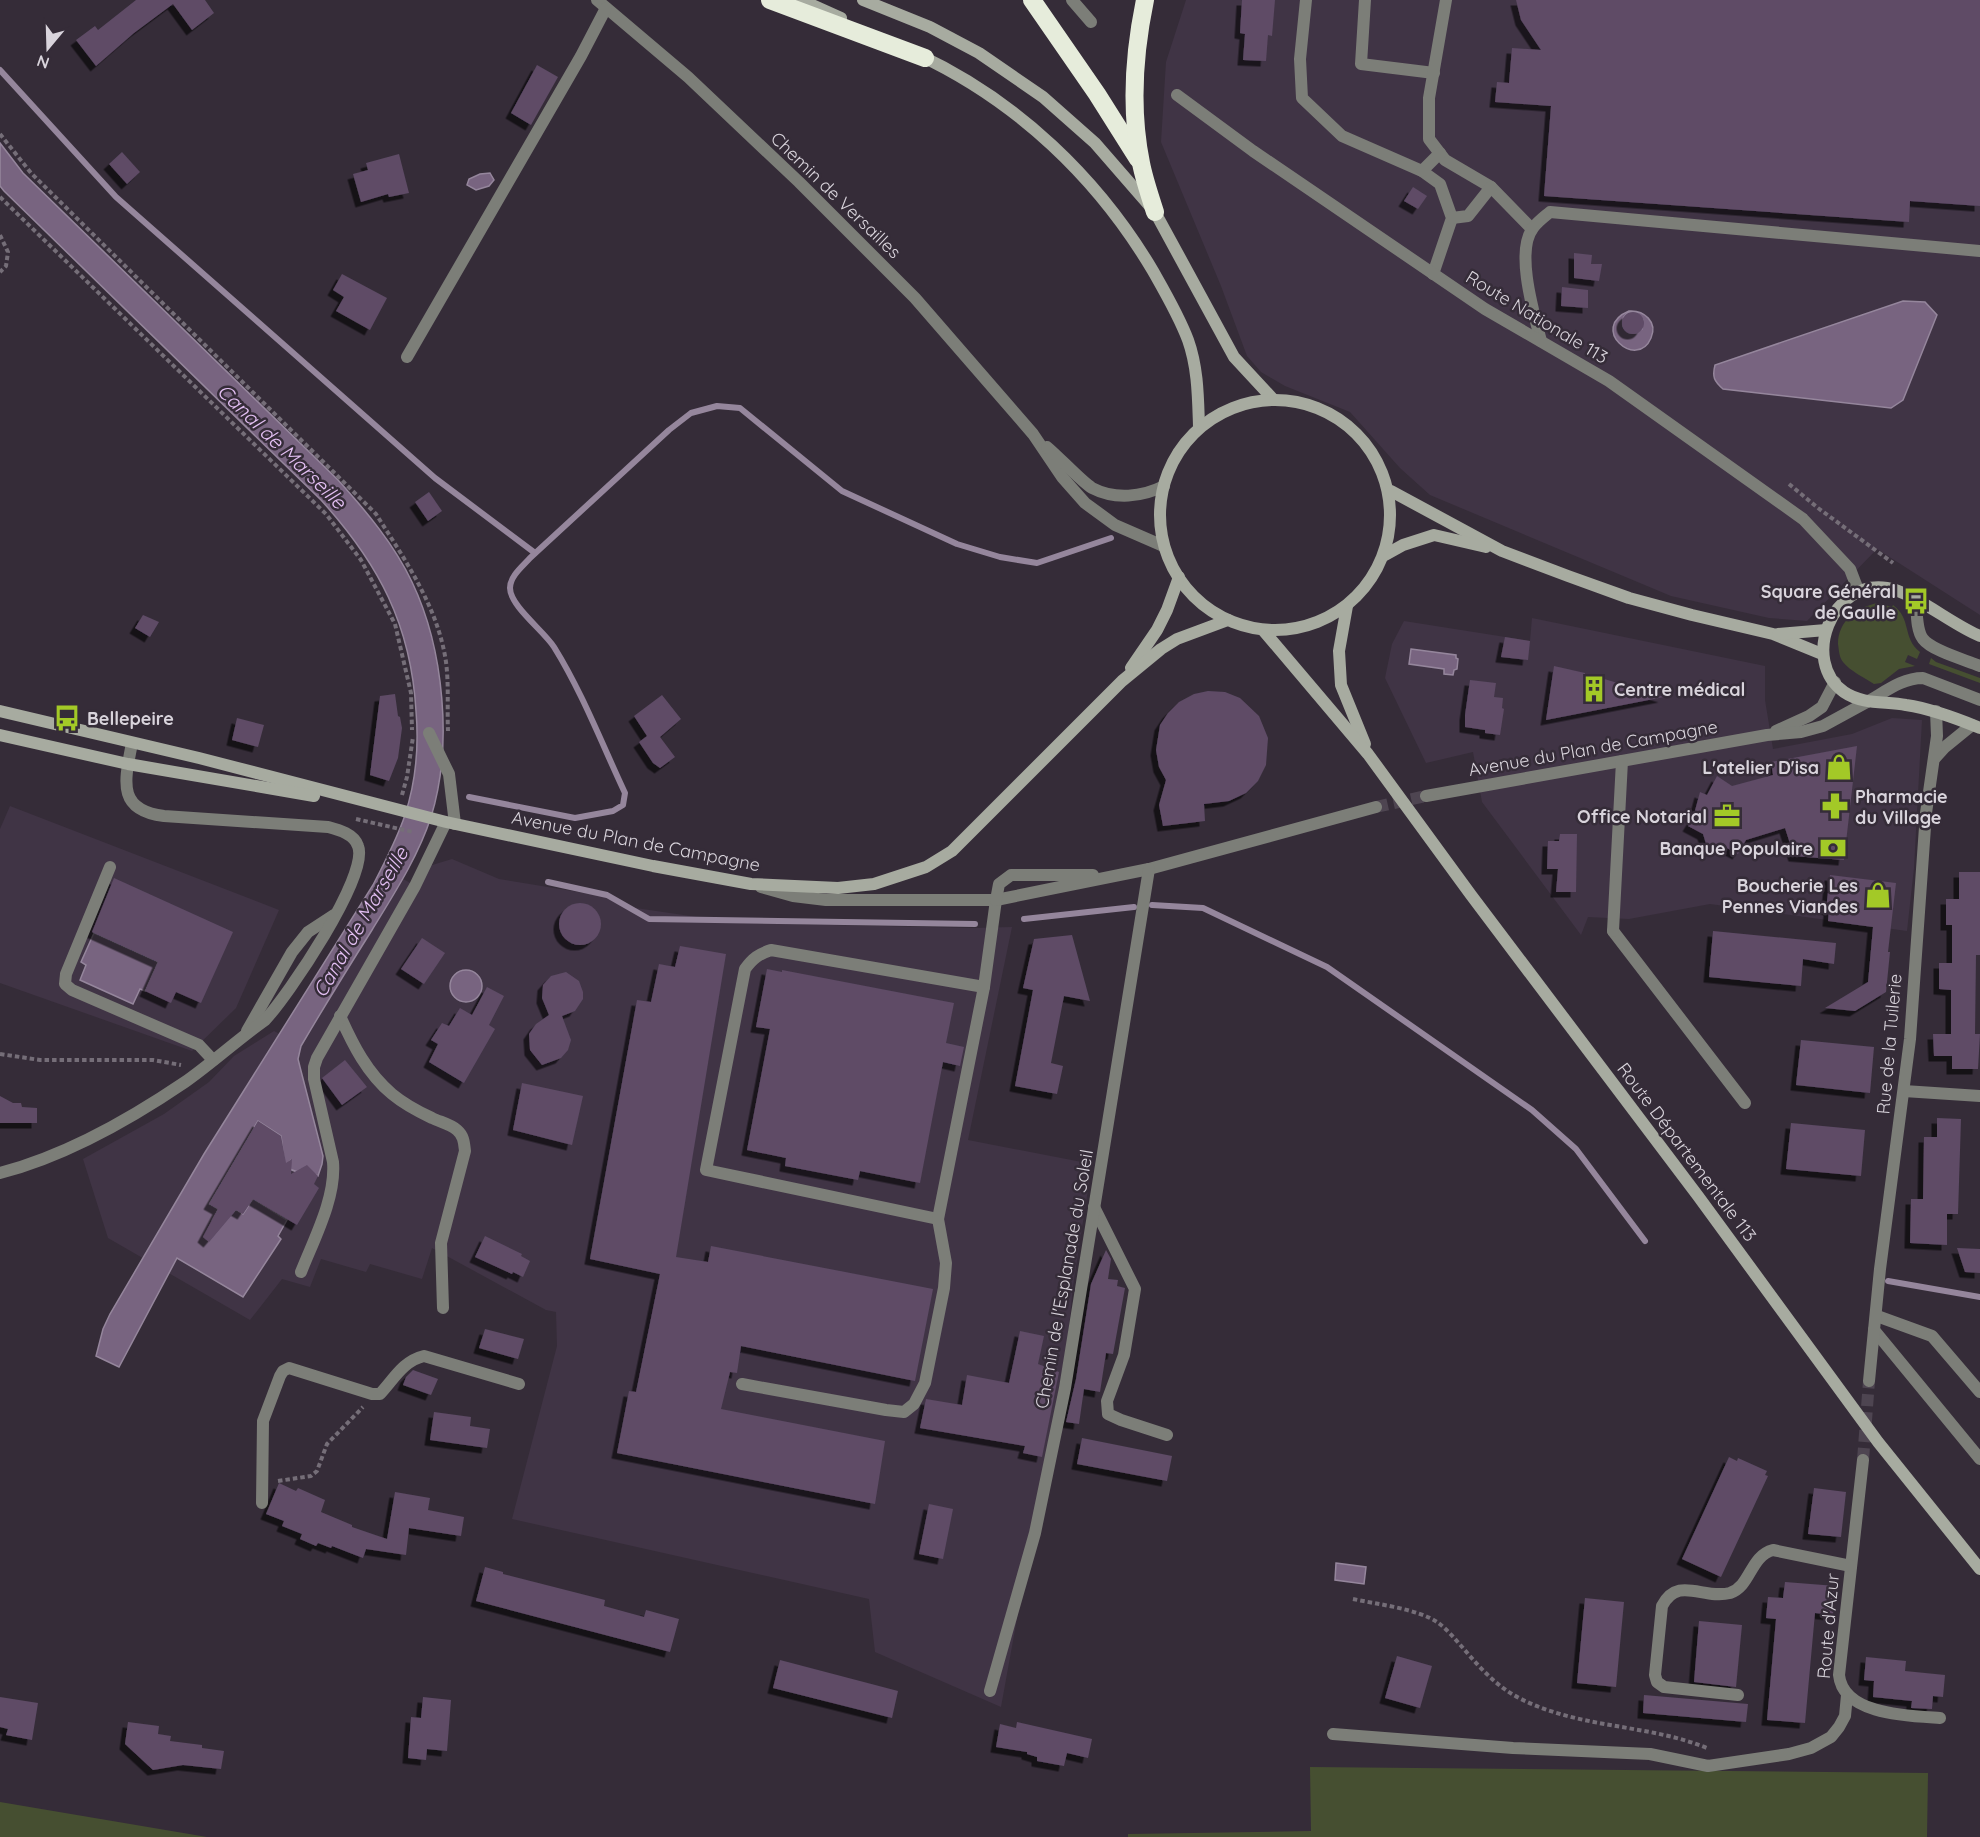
<svg xmlns="http://www.w3.org/2000/svg" width="1980" height="1837" viewBox="0 0 1980 1837" font-family="Quicksand,sans-serif">
<style>
.built{fill:#403445}
.green{fill:#464f31}
.water{fill:#786480;stroke:#95869c;stroke-width:1.5;fill-rule:evenodd}
.lines{fill:none;stroke-linecap:round;stroke-linejoin:round}
.stream{stroke:#95869c;stroke-width:6}
.building{fill:#5e4b66;filter:url(#shadow)}
.minor-tunnel{stroke:#4e4551;stroke-width:12;stroke-dasharray:12 6;stroke-linecap:butt}
.path{stroke:#756e78;stroke-width:4;stroke-dasharray:4.5 3;stroke-linecap:butt}
.service{stroke:#7c7e78;stroke-width:12}
.minor{stroke:#7c7e78;stroke-width:12}
.secondary{stroke:#a7aba0;stroke-width:12}
.motorway{stroke:#e6ecdb;stroke-width:18}
.labels{text-anchor:middle;dominant-baseline:central;stroke-width:5;stroke-linejoin:round;paint-order:stroke}
.street-label{font-size:18px;fill:#d9d4dc;stroke:#352c38}
.poi-label{font-size:18px;font-weight:bold;fill:#d9d4dc;stroke:#352c38;text-anchor:end}
.water-label{font-size:20px;font-style:italic;fill:#e4c0f4;stroke:#352c38}
</style>
<defs>
<filter id="shadow"><feDropShadow dx="-5.5" dy="5.5" stdDeviation="0" flood-color="#0009"/></filter>
</defs>
<rect width="100%" height="100%" fill="#352c38"/>
<g class="built">
<polygon points="1186,0 1980,0 1980,615 1877,549 1807,621 1769,618 1671,596 1430,495 1400,468 1350,412 1285,386 1261,372 1247,356 1221,286 1161,142 1166,62"/>
<polygon points="1532,618 1765,666 1765,700 1773,749 1852,734 1892,718 1922,720 1914,868 1907,931 1710,904 1629,919 1588,917 1581,935 1482,802 1473,752 1426,763 1385,678 1392,644 1404,621 1530,641"/>
<polygon points="10,806 279,910 236,1008 192,1051 0,983 0,829"/>
<polygon points="452,859 499,879 603,896 622,906 738,923 974,928 1012,927 968,1140 1092,1164 1073,1286 1068,1338 1001,1707 875,1652 869,1599 512,1519 557,1346 556,1312 546,1310 432,1248 422,1279 370,1264 366,1272 321,1259 310,1287 282,1279 250,1320 108,1238 83,1159 164,1114 209,1082 234,1056 274,1031 300,1045 403,879 420,888 429,866"/>
</g>
<g class="green">
<path d="M 1878,603 L 1892,607 L 1893,605 C 1912,619 1902,638 1920,652 L 1917,659 L 1908,655 L 1905,662 L 1915,666 L 1899,669 L 1881,683 L 1874,684 C 1865,678 1850,671 1843,662 C 1839,657 1839,650 1838,644 C 1838,621 1857,607 1878,603 Z"/>
<polygon points="1931,658 1936,662 1980,678 1980,683 1929,664"/>
<polygon points="1310,1767 1928,1773 1927,1837 1128,1837 1128,1834 1311,1831"/>
<polygon points="0,1802 207,1837 0,1837"/>
</g>
<g class="water">
<path d="M 0,143 L 23,173 L 338,480 C 366,511 394,544 412,582 C 444,649 453,746 431,817 C 418,857 394,894 372,930 C 348,968 324,1007 301,1046 L 298,1059 L 300,1067 L 323,1156 L 322,1164 L 318,1176 C 308,1170 301,1176 288,1168 L 291,1160 L 285,1167 L 281,1136 L 258,1121 L 209,1204 L 218,1209 L 212,1220 L 219,1224 L 236,1210 L 243,1214 L 253,1199 L 287,1220 L 278,1236 L 281,1239 L 243,1297 L 177,1258 L 119,1367 L 96,1356 L 103,1329 L 110,1314 L 204,1154 L 373,885 C 385,862 397,839 405,815 C 416,781 419,746 416,711 C 411,625 379,564 321,500 L 4,191 L 0,186 Z"/>
<polygon points="490,173 494,180 489,186 476,190 467,185 469,179 480,174"/>
<path d="M 1903,301 L 1925,302 L 1937,315 L 1903,400 L 1891,408 L 1723,389 C 1714,381 1712,377 1715,365 Z"/>
<path d="M 1629,311 C 1644,310 1658,322 1651,338 C 1637,371 1588,328 1629,311 ZM 1630,312 L 1637,313 L 1643,320 L 1642,329 L 1635,333 L 1625,330 C 1620,323 1622,316 1630,312 Z"/>
<polygon points="1411,649 1456,655 1456,658 1458,659 1457,669 1454,670 1453,675 1444,674 1444,669 1409,664"/>
<polygon points="94,933 158,962 145,991 140,989 133,1004 80,980 86,965 81,962"/>
<circle cx="466" cy="986" r="16"/>
<polygon points="1336,1563 1366,1567 1364,1584 1335,1580"/>
</g>
<g class="lines">
<g class="stream">
<polyline points="0,70 116,197 435,478 535,553"/>
<path d="M 469,797 L 575,818 L 613,811 L 623,805 L 625,793 C 602,744 582,692 554,647 C 544,631 510,606 510,588 C 510,576 523,566 530,558 L 669,430 L 691,413 L 717,406 L 740,408 L 842,491 L 957,544 L 1000,557 L 1037,563 L 1111,538"/>
<polyline points="548,882 607,895 649,919 975,924"/>
<polyline points="1152,905 1203,908 1327,967 1532,1110 1576,1149 1645,1241"/>
<polyline points="1024,919 1134,907"/>
<polyline points="1888,1281 1980,1297"/>
</g>
</g>
<g class="building">
<polygon points="136,0 205,0 214,13 192,30 173,4 134,33 96,66 76,40 95,26 98,30"/>
<polygon points="1242,0 1275,0 1272,36 1268,35 1266,61 1243,60 1245,34 1240,33"/>
<polygon points="1516,0 1980,0 1980,206 1910,201 1909,222 1544,196 1551,106 1495,102 1497,82 1509,83 1512,48 1541,50 1521,20"/>
<polygon points="537,65 558,77 531,125 511,113"/>
<polygon points="122,152 140,172 127,184 109,164"/>
<polygon points="399,154 409,193 389,197 388,194 361,202 353,174 368,170 366,163"/>
<polygon points="1413,187 1427,196 1418,209 1404,201"/>
<polygon points="1574,253 1592,255 1591,264 1602,264 1599,281 1574,278"/>
<polygon points="342,274 387,298 370,330 336,311 344,297 333,290"/>
<polygon points="1562,287 1588,290 1588,308 1561,306"/>
<circle cx="1633" cy="323" r="11"/>
<polygon points="429,492 442,511 428,521 415,502"/>
<polygon points="143,615 159,622 150,637 135,628"/>
<polygon points="1505,637 1530,641 1528,660 1501,657"/>
<polygon points="1554,666 1585,673 1586,681 1601,678 1664,697 1546,720"/>
<polygon points="1470,680 1496,683 1494,697 1503,698 1502,708 1504,709 1500,735 1485,733 1485,730 1465,727 1465,715"/>
<polygon points="1208,691 1225,692 1240,698 1259,716 1268,738 1266,765 1258,781 1246,793 1229,801 1204,804 1205,821 1163,826 1159,805 1166,780 1159,767 1156,750 1160,725 1168,713 1179,702 1194,694"/>
<polygon points="395,694 398,716 400,717 402,728 398,758 389,781 370,775 380,696"/>
<polygon points="662,695 681,719 660,737 675,757 660,768 653,763 639,742 647,736 634,716"/>
<polygon points="237,718 264,725 258,747 232,740"/>
<polygon points="1857,746 1844,860 1794,856 1785,828 1746,840 1738,854 1723,846 1708,850 1703,834 1688,826 1693,818 1700,792 1707,795 1717,776 1732,786 1773,775 1771,762"/>
<polygon points="1560,834 1577,834 1576,892 1556,892 1558,869 1547,869 1548,841 1559,841"/>
<polygon points="1959,872 1980,872 1980,955 1976,955 1975,1034 1980,1034 1978,1069 1952,1069 1952,1056 1934,1056 1933,1034 1951,1034 1951,990 1939,989 1939,963 1952,963 1952,925 1946,925 1946,899 1959,899"/>
<polygon points="1830,875 1896,883 1888,952 1890,952 1886,992 1855,1011 1825,1008 1868,982 1873,927 1828,921 1829,910 1826,909"/>
<polygon points="114,878 233,932 201,1003 176,992 171,1003 145,991 158,962 92,932"/>
<circle cx="580" cy="924" r="21"/>
<polygon points="1713,931 1836,943 1834,964 1803,959 1801,986 1709,977"/>
<polygon points="1072,935 1090,1001 1064,996 1051,1063 1063,1066 1057,1094 1015,1086 1033,990 1023,988 1034,939"/>
<polygon points="422,938 445,953 424,984 401,969"/>
<polygon points="680,946 726,954 676,1257 708,1262 711,1246 933,1289 915,1381 741,1346 737,1373 730,1372 721,1409 885,1441 875,1504 617,1453 629,1391 636,1392 660,1274 590,1259 637,1000 651,1002 659,964 675,967"/>
<polygon points="767,969 782,972 782,970 954,1003 946,1043 964,1047 960,1066 943,1062 920,1183 860,1171 858,1180 785,1166 786,1158 747,1150 770,1029 756,1027"/>
<polygon points="566,972 579,981 583,992 583,999 575,1011 562,1016 571,1040 568,1050 561,1058 542,1065 530,1050 529,1034 536,1024 549,1015 542,998 543,985 551,976"/>
<polygon points="487,987 504,996 489,1025 495,1029 464,1083 429,1062 438,1044 431,1040 442,1023 449,1026 460,1008 472,1015"/>
<polygon points="1801,1040 1874,1047 1870,1093 1796,1085"/>
<polygon points="345,1060 367,1087 342,1105 322,1078"/>
<polygon points="522,1083 583,1096 572,1145 513,1130"/>
<polygon points="0,1096 13,1103 21,1103 22,1107 37,1108 37,1123 0,1123"/>
<polygon points="1937,1118 1961,1119 1958,1214 1947,1214 1947,1245 1910,1243 1911,1199 1923,1199 1924,1137 1937,1137"/>
<polygon points="258,1121 281,1136 286,1163 292,1159 291,1174 307,1165 318,1176 314,1184 319,1188 297,1225 253,1199 243,1214 236,1210 209,1242 203,1237 218,1209 209,1204"/>
<polygon points="1791,1123 1865,1130 1861,1176 1786,1169"/>
<polygon points="485,1236 522,1254 521,1256 530,1261 523,1277 513,1272 512,1274 475,1257"/>
<polygon points="1957,1248 1980,1249 1980,1273 1965,1272"/>
<polygon points="1106,1250 1111,1259 1108,1279 1118,1280 1117,1286 1125,1288 1113,1354 1106,1353 1100,1392 1084,1389 1079,1424 1066,1422 1076,1379 1091,1284"/>
<polygon points="485,1329 524,1339 518,1359 479,1348"/>
<polygon points="1020,1331 1044,1336 1038,1364 1059,1372 1042,1457 1023,1453 1025,1446 920,1428 926,1399 962,1405 967,1375 1009,1383"/>
<polygon points="413,1370 438,1379 431,1395 403,1385 406,1377"/>
<polygon points="434,1412 471,1417 470,1426 490,1429 487,1448 430,1440"/>
<polygon points="1082,1438 1172,1456 1167,1481 1077,1464"/>
<polygon points="1729,1457 1737,1461 1738,1458 1767,1471 1765,1475 1768,1476 1721,1577 1682,1559"/>
<polygon points="279,1483 296,1491 298,1488 325,1500 321,1512 352,1525 352,1527 387,1539 395,1492 430,1498 428,1510 464,1517 461,1536 409,1528 406,1555 366,1549 363,1558 332,1546 331,1548 318,1543 316,1546 300,1539 302,1534 282,1526 284,1521 266,1514"/>
<polygon points="1814,1488 1846,1492 1841,1537 1808,1534"/>
<polygon points="929,1504 953,1509 943,1559 919,1554"/>
<polygon points="485,1567 503,1572 503,1574 605,1600 604,1606 644,1617 646,1610 679,1619 670,1652 476,1601"/>
<polygon points="1785,1582 1836,1586 1833,1615 1815,1613 1805,1723 1767,1720 1776,1619 1766,1618 1768,1597 1783,1598"/>
<polygon points="1585,1598 1624,1602 1616,1687 1577,1683"/>
<polygon points="1699,1621 1742,1625 1736,1687 1694,1682"/>
<polygon points="1397,1656 1432,1666 1420,1708 1385,1698"/>
<polygon points="1866,1657 1906,1661 1905,1671 1945,1675 1943,1697 1933,1696 1932,1709 1911,1708 1912,1701 1873,1697 1874,1681 1864,1680"/>
<polygon points="780,1660 898,1691 892,1718 773,1688"/>
<polygon points="1644,1695 1748,1704 1746,1722 1643,1713"/>
<polygon points="0,1697 38,1703 32,1740 6,1735 8,1729 0,1727"/>
<polygon points="423,1697 451,1700 447,1751 427,1749 426,1760 408,1758 411,1717 421,1718"/>
<polygon points="128,1722 159,1726 158,1734 171,1736 170,1741 202,1745 202,1748 224,1751 221,1769 183,1765 153,1770 125,1744"/>
<polygon points="1017,1722 1092,1739 1088,1758 1067,1753 1064,1766 1037,1761 1037,1757 1027,1754 1027,1752 996,1747 1000,1724 1016,1728"/>
</g>
<g class="lines">
<g class="minor-tunnel">
<polyline points="1376,807 1426,796"/>
<polyline points="1863,1460 1869,1381"/>
</g>
<g class="path">
<path d="M 0,134 L 31,173 L 376,514 C 405,560 438,607 446,662 C 449,685 447,709 448,731"/>
<polyline points="0,197 326,514 361,560 395,624 411,693 412,730"/>
<polyline points="0,235 8,252 6,266 0,272"/>
<polyline points="1789,484 1818,508 1893,563"/>
<polyline points="402,795 407,777 413,737"/>
<polyline points="356,819 413,832"/>
<polyline points="0,1054 40,1060 153,1060 181,1065"/>
<polyline points="278,1481 311,1476 317,1471 327,1444 363,1407"/>
<path d="M 1353,1599 C 1376,1604 1418,1609 1437,1622 C 1447,1629 1455,1639 1463,1648 C 1480,1668 1497,1687 1521,1699 C 1581,1729 1648,1724 1707,1748"/>
</g>
<g class="service">
<polyline points="1072,0 1091,22"/>
<polyline points="1306,0 1300,59 1302,98 1342,136 1422,171 1440,184 1452,218 1433,274"/>
<polyline points="1365,0 1361,64 1434,73"/>
<polyline points="1446,0 1429,98 1429,139 1445,160 1491,187 1532,229"/>
<polyline points="1422,171 1440,153"/>
<polyline points="1452,218 1468,216 1491,187"/>
<path d="M 1541,341 C 1534,314 1515,251 1533,228 C 1537,222 1544,217 1550,212 L 1980,251"/>
<path d="M 1916,601 C 1917,612 1916,630 1923,639 C 1932,651 1966,660 1980,666"/>
<path d="M 1867,702 C 1885,692 1902,678 1923,678 L 1980,700"/>
<polyline points="429,733 449,774 455,824"/>
<polyline points="110,867 66,974 65,984 72,990 199,1045 213,1060"/>
<polyline points="1613,931 1745,1103"/>
<path d="M 340,1016 C 353,1045 367,1073 392,1094 C 404,1104 417,1111 432,1118 C 440,1122 450,1124 457,1130 C 464,1136 464,1143 465,1151 L 441,1243 L 443,1308"/>
<polyline points="1094,1207 1135,1289 1124,1355 1107,1401 1108,1414 1121,1420 1167,1435"/>
<path d="M 938,1219 L 706,1170 L 745,969 C 753,958 759,954 771,950 L 984,987"/>
<path d="M 301,1272 C 314,1239 336,1198 333,1162 L 314,1079 L 314,1067 L 317,1058 L 415,886 L 446,822"/>
<polyline points="742,1384 886,1410 904,1412 914,1404 925,1383 944,1288 946,1263 938,1219 984,987 996,900"/>
<path d="M 262,1503 L 263,1421 L 280,1376 L 283,1371 L 289,1368 L 372,1394 L 380,1394 C 394,1379 403,1361 424,1356 L 519,1384"/>
<polyline points="1333,1734 1513,1748 1650,1754 1708,1766 1789,1754 1811,1748 1831,1737 1839,1727 1845,1716 1847,1695"/>
</g>
<g class="minor">
<polyline points="597,0 688,77 799,182 915,298 1033,434 1062,477 1085,503 1115,525 1161,545"/>
<polyline points="1177,95 1253,151 1485,309 1609,381 1803,519 1850,569 1858,590"/>
<polyline points="407,357 581,56 606,8"/>
<path d="M 1047,447 C 1059,457 1081,481 1092,488 C 1115,500 1142,497 1164,486"/>
<polyline points="1776,731 1809,716 1822,707 1835,682"/>
<polyline points="1935,758 1945,747 1972,725"/>
<polyline points="1426,796 1767,735 1801,732 1823,726 1867,702"/>
<polyline points="761,887 793,896 826,900 996,900 1149,869 1376,807"/>
<polyline points="996,900 999,884 1011,875 1093,875"/>
<polyline points="1613,931 1622,761"/>
<polyline points="247,1031 292,952 308,932 334,915"/>
<polyline points="1904,1091 1980,1096"/>
<path d="M 0,1173 C 66,1156 129,1120 185,1082 C 212,1063 237,1040 265,1020 C 287,997 370,875 358,846 C 354,834 339,830 328,827 L 164,816 C 116,810 125,780 132,743"/>
<polyline points="1877,1316 1932,1336 1980,1392"/>
<polyline points="1874,1330 1980,1459"/>
<polyline points="1869,1381 1880,1269 1910,1039 1926,813 1937,736 1936,711"/>
<path d="M 1863,1460 L 1839,1675 C 1843,1715 1909,1716 1940,1718"/>
<polyline points="990,1691 1035,1533 1065,1388 1149,869"/>
<path d="M 1738,1695 L 1664,1687 L 1657,1682 L 1655,1675 L 1662,1606 C 1678,1575 1703,1600 1730,1593 C 1751,1586 1750,1556 1773,1550 L 1851,1566"/>
</g>
<g class="secondary">
<polyline points="801,0 841,18"/>
<polyline points="863,0 930,27 979,53 1043,97 1095,143 1155,212 1234,357 1272,398"/>
<path d="M 919,55 C 1017,101 1098,178 1153,271 C 1166,294 1179,316 1188,340 C 1198,368 1198,397 1199,426"/>
<circle cx="1275" cy="515" r="115"/>
<polyline points="1391,491 1502,551 1568,576 1629,598 1692,615 1773,634 1822,654"/>
<polyline points="1385,555 1403,545 1434,535 1486,547"/>
<polyline points="1347,606 1339,651 1341,685 1365,744"/>
<polyline points="1263,630 1368,754 1471,895 1698,1196 1878,1442 1980,1569"/>
<polyline points="1778,634 1826,630"/>
<path d="M 1980,636 C 1952,625 1914,592 1887,588 C 1832,579 1800,661 1844,692 C 1863,705 1885,701 1906,705 C 1932,709 1956,718 1980,728"/>
<polyline points="1131,668 1157,630 1167,610 1179,577"/>
<polyline points="0,711 199,758 446,822 653,866 751,884 838,888 874,884 926,867 952,851 1122,681 1161,649 1177,639 1228,620"/>
<polyline points="0,735 128,764 314,796"/>
</g>
<g class="motorway">
<polyline points="770,0 925,58"/>
<polyline points="1032,0 1097,94 1138,159"/>
<path d="M 1145,0 C 1134,53 1130,109 1141,163 C 1144,179 1150,196 1155,212"/>
</g>
</g>
<defs>
<g id="bus-bare" transform="scale(2.07)"><path d="M-5-6H5V4H4V6H2V4H-2V6H-4V4H-5ZM-3.5-4V0h7V-4ZM-3.5 1.2v1.5H-2V1.2ZM2 1.2v1.5H3.5V1.2Z" fill="#a3c927" stroke="#352c38" stroke-width="2.5" paint-order="stroke"/></g>
<g id="building-bare" transform="scale(2.07)"><path d="M-4-6H4V6H1V3H-1V6H-4ZM-2.5-4.3h1.7v1.8h-1.7ZM.8-4.3h1.7v1.8H.8ZM-2.5-1h1.7V.8h-1.7ZM.8-1h1.7V.8H.8Z" fill="#a3c927" stroke="#352c38" stroke-width="2.5" paint-order="stroke"/></g>
<g id="shop-bare" transform="scale(2.07)"><path d="M-5-2.5h2.3a2.7 3.5 0 0 1 5.4 0H5L5.5 6h-11ZM-1.5-2.5h3a1.5 2.3 0 0 0-3 0Z" fill="#a3c927" stroke="#352c38" stroke-width="2.5" paint-order="stroke"/></g>
<g id="pharmacy-bare" transform="scale(2.07)"><path d="M-2-6h4v4h4v4h-4v4h-4v-4h-4v-4h4Z" fill="#a3c927" stroke="#352c38" stroke-width="2.5" paint-order="stroke"/></g>
<g id="office-bare" transform="scale(2.07)"><path d="M-6-3h4V-5.5h4V-3h4V5H-6ZM-1-4.5V-3h2v-1.5ZM-6 0V1H6V0Z" fill="#a3c927" stroke="#352c38" stroke-width="2.5" paint-order="stroke"/></g>
<g id="bank-bare" transform="scale(2.07)"><path d="M-6-4H6V4H-6ZM0-2.3a2.3 2.3 0 1 0 0 4.6a2.3 2.3 0 1 0 0-4.6Z" fill="#a3c927" stroke="#352c38" stroke-width="2.5" paint-order="stroke"/></g>
</defs>
<g fill-rule="evenodd">
<use href="#bus-bare" x="1916" y="601"/>
<use href="#building-bare" x="1594" y="689"/>
<use href="#bus-bare" x="67" y="718"/>
<use href="#shop-bare" x="1839" y="767"/>
<use href="#pharmacy-bare" x="1835" y="806"/>
<use href="#office-bare" x="1727" y="816"/>
<use href="#bank-bare" x="1833" y="848"/>
<use href="#shop-bare" x="1878" y="895"/>
</g>
<g class="labels">
<g class="street-label">
<text transform="translate(836 195) rotate(44)">Chemin de Versailles</text>
<text transform="translate(1537 317) rotate(31)">Route Nationale 113</text>
<text transform="translate(1593 748) rotate(-10)">Avenue du Plan de Campagne</text>
<text transform="translate(636 841) rotate(11)">Avenue du Plan de Campagne</text>
<text transform="translate(1889 1044) rotate(-85)">Rue de la Tuilerie</text>
<text transform="translate(1687 1152) rotate(53)">Route Départementale 113</text>
<text transform="translate(1064 1279) rotate(-80)">Chemin de l'Esplanade du Soleil</text>
<text transform="translate(1828 1626) rotate(-85)">Route d'Azur</text>
</g>
<g class="poi-label">
<text x="1896" y="591">Square Général<tspan x="1896" dy="21">de Gaulle</tspan></text>
<text x="1614" y="689" text-anchor="start">Centre médical</text>
<text x="87" y="718" text-anchor="start">Bellepeire</text>
<text x="1819" y="767">L'atelier D'isa</text>
<text x="1855" y="796" text-anchor="start">Pharmacie<tspan x="1855" dy="21">du Village</tspan></text>
<text x="1707" y="816">Office Notarial</text>
<text x="1813" y="848">Banque Populaire</text>
<text x="1858" y="885">Boucherie Les<tspan x="1858" dy="21">Pennes Viandes</tspan></text>
</g>
<g class="water-label">
<text transform="translate(282 446) rotate(44)">Canal de Marseille</text>
<text transform="translate(360 922) rotate(-60)">Canal de Marseille</text>
</g>
</g>
<g transform="translate(48 48) rotate(199)" stroke="#352c38" stroke-width="4.5" paint-order="stroke">
<path d="M0-4.5L10 22L0 15L-10 22Z" fill="#d9d4dc"/>
<text y="-9" font-size="16" font-weight="bold" text-anchor="middle" fill="#d9d4dc">N</text>
</g>
</svg>
